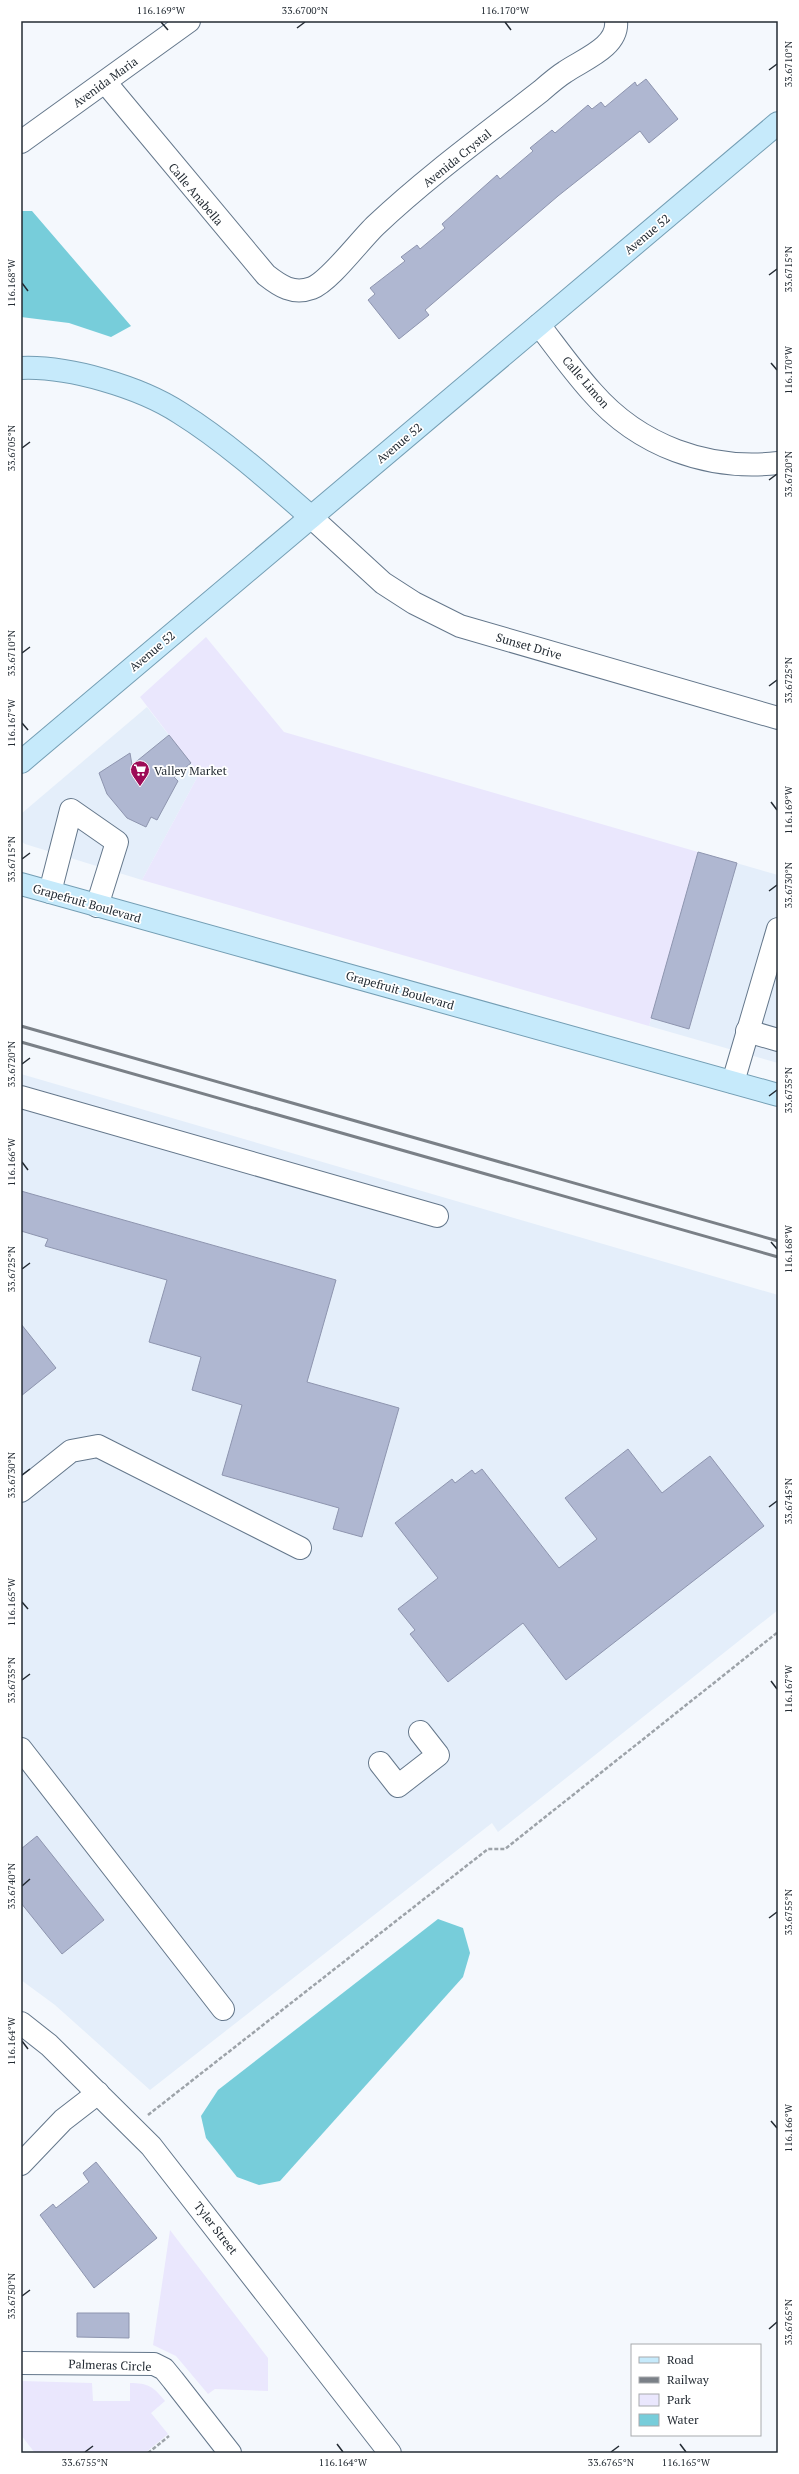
<svg xmlns="http://www.w3.org/2000/svg" width="799" height="2474" viewBox="0 0 799 2474" font-family="'PT Serif',serif">
<style>
.built{fill:#e4eefa}
.green{fill:#eae7fd}
.water{fill:#77cdda}
.building{fill:#afb7d1;stroke:#8e95af}
.lines{fill:none;stroke-linecap:round;stroke-linejoin:round}
.minor-casing{stroke:#64778b;stroke-width:24}
.major-casing{stroke:#749eb4;stroke-width:24}
.path{stroke:#9da3a9;stroke-width:2.5;stroke-dasharray:4 2;stroke-linecap:butt}
.minor{stroke:#fff;stroke-width:22}
.major{stroke:#c6eafb;stroke-width:22}
.rail{stroke:#7a8087;stroke-width:3}
.ticks{fill:none;stroke:#232b33;stroke-width:1.5}
.labels{text-anchor:middle;dominant-baseline:central;stroke-width:3.5;stroke-linejoin:round;paint-order:stroke}
.street-label{font-size:12px;fill:#232b33;stroke:#fff}
.poi-label{font-size:12px;fill:#232b33;stroke:#fff;text-anchor:start}
.neatline{fill:none;stroke:#232b33;stroke-width:1.5}
.ticks-label{font-size:10px;text-anchor:middle;fill:#232b33}
</style>
<rect width="100%" height="100%" fill="#f4f8fd"/>
<g class="built">
<polygon points="147,707 199,774 142,880 25,844 21,841 21,814"/>
<polygon points="698,852 778,875 778,1063 649,1026"/>
<polygon points="21,1074 778,1295 778,1610 498,1832 492,1823 150,2090 55,2005 21,1980"/>
</g>
<g class="green">
<polygon points="206,637 284,732 698,852 649,1026 142,880 199,774 140,697"/>
<polygon points="170,2230 268,2358 268,2391 215,2389 208,2394 176,2356 153,2345"/>
<path d="M 21,2381 L 92,2383 L 93,2401 L 130,2401 L 130,2383 C 148,2383 154,2387 165,2401 L 151,2413 L 168,2434 L 145,2453 L 35,2453 L 21,2435 Z"/>
</g>
<g class="water">
<polygon points="21,211 32,211 131,326 111,337 69,323 21,317"/>
<polygon points="438,1919 463,1928 470,1953 463,1977 280,2181 259,2185 237,2177 206,2138 201,2116 218,2090"/>
</g>
<g class="building">
<polygon points="646,79 678,119 649,143 640,131 558,196 425,310 429,315 399,339 368,300 375,294 370,288 405,261 401,257 417,245 420,249 445,228 442,224 497,175 500,179 533,151 530,148 552,130 555,133 588,105 592,109 601,102 605,107 635,82 637,86"/>
<polygon points="169,735 191,763 174,777 178,781 157,820 151,817 146,827 127,818 107,794 99,773 130,753 132,765"/>
<polygon points="698,852 737,863 689,1029 651,1018"/>
<polygon points="21,1191 336,1280 307,1382 399,1408 362,1537 333,1529 339,1508 222,1475 242,1405 192,1390 201,1357 149,1342 167,1280 45,1246 48,1239 21,1231"/>
<polygon points="21,1324 56,1368 21,1396"/>
<polygon points="628,1449 662,1493 710,1456 764,1526 566,1680 523,1623 448,1682 410,1634 415,1630 398,1609 438,1578 395,1523 452,1479 455,1483 472,1470 475,1474 482,1469 559,1568 597,1539 565,1498"/>
<polygon points="37,1836 104,1920 62,1954 21,1903 21,1849"/>
<polygon points="96,2162 157,2238 94,2288 40,2215 53,2204 56,2208 89,2182 83,2173"/>
<polygon points="77,2313 129,2313 129,2338 77,2337"/>
</g>
<g class="lines">
<g class="minor-casing">
<g id="minor">
<path d="M 105,82 L 266,275 C 280,286 293,295 312,288 C 330,281 360,240 376,225 C 428,176 486,134 541,91 C 549,84 557,77 565,72 C 582,60 619,47 616,21"/>
<polyline points="21,142 189,21"/>
<path d="M 539,325 C 556,347 573,371 592,392 C 639,446 708,471 778,463"/>
<polyline points="311,517 383,583 414,603 460,626 778,718"/>
<polyline points="50,892 71,810 117,842 97,906"/>
<polyline points="747,1031 778,1040"/>
<polyline points="733,1082 778,929"/>
<polyline points="21,1097 437,1216"/>
<polyline points="21,1491 71,1451 98,1446 300,1548"/>
<polyline points="21,1749 223,2009"/>
<polyline points="380,1763 398,1786 438,1755 420,1732"/>
<polyline points="21,2023 49,2045 151,2146 390,2453"/>
<polyline points="21,2164 63,2120 98,2093"/>
<polyline points="21,2363 154,2364 164,2369 173,2380 230,2453"/>
</g>
</g>
<g class="major-casing">
<g id="major">
<path d="M 21,368 C 69,366 140,387 180,413 C 225,441 271,482 311,517"/>
<polyline points="21,762 778,123"/>
<polyline points="21,884 778,1095"/>
</g>
</g>
<g class="path">
<polyline points="148,2115 488,1849 505,1849 778,1632"/>
<polyline points="148,2453 169,2436"/>
</g>
<use href="#minor" class="minor"/>
<use href="#major" class="major"/>
<g class="rail">
<polyline points="21,1026 778,1241"/>
<polyline points="21,1042 778,1257"/>
</g>
</g>
<path class="ticks" d="M 161,22 L 168,30M 505,22 L 511,30M 297,28 L 305,22M 769,70 L 777,64M 769,275 L 777,269M 22,283 L 28,291M 771,363 L 777,370M 22,448 L 30,442M 769,480 L 777,474M 22,653 L 30,647M 769,686 L 777,680M 22,723 L 28,730M 771,802 L 777,810M 22,859 L 30,853M 769,891 L 777,885M 22,1064 L 30,1058M 769,1096 L 777,1090M 22,1162 L 28,1170M 771,1242 L 777,1249M 22,1269 L 30,1263M 22,1475 L 30,1469M 769,1507 L 777,1501M 22,1602 L 28,1609M 22,1680 L 30,1674M 771,1681 L 777,1689M 22,1886 L 30,1879M 769,1918 L 777,1912M 22,2041 L 28,2049M 771,2121 L 777,2128M 22,2296 L 30,2290M 769,2329 L 777,2322M 337,2444 L 343,2452M 680,2444 L 686,2452M 85,2452 L 93,2446M 611,2452 L 619,2446"/>
<defs>
<g id="supermarket-pin" transform="scale(1)"><path d="M0 17L-7.5 6A9.5 9.5 0 1 1 7.5 6Z" fill="#9d0b56" stroke="#fff"/><path d="M-6-5.5h2.5l.6 2H6L4.5 2H-2.5L-4.4-4H-6ZM-1.5 3.2a1.3 1.3 0 1 0 .1 0ZM3 3.2a1.3 1.3 0 1 0 .1 0Z" fill="#fff"/></g>
</defs>
<g fill-rule="evenodd">
<use href="#supermarket-pin" x="140" y="770"/>
</g>
<g class="labels">
<g class="street-label">
<text transform="translate(105 82) rotate(-36)">Avenida Maria</text>
<text transform="translate(457 158) rotate(-39)">Avenida Crystal</text>
<text transform="translate(196 194) rotate(50)">Calle Anabella</text>
<text transform="translate(647 234) rotate(-40)">Avenue 52</text>
<text transform="translate(586 382) rotate(49)">Calle Limon</text>
<text transform="translate(399 443) rotate(-40)">Avenue 52</text>
<text transform="translate(529 646) rotate(16)">Sunset Drive</text>
<text transform="translate(152 651) rotate(-40)">Avenue 52</text>
<text transform="translate(87 903) rotate(16)">Grapefruit Boulevard</text>
<text transform="translate(400 990) rotate(16)">Grapefruit Boulevard</text>
<text transform="translate(216 2228) rotate(52)">Tyler Street</text>
<text transform="translate(110 2365) rotate(2)">Palmeras Circle</text>
</g>
<g class="poi-label">
<text x="154" y="770">Valley Market</text>
</g>
</g>
<rect width="799" height="2474" fill="none" stroke="#ffffff" stroke-width="44"/>
<rect x="631" y="2344" width="130" height="92" fill="#ffffff" stroke="#a7aaad"/>
<rect x="639" y="2357" width="20" height="6" fill="#c6eafb" stroke="#a7aaad"/>
<text x="667" y="2364" font-size="12" fill="#232b33">Road</text>
<rect x="639" y="2377" width="20" height="6" fill="#7a8087" stroke="#a7aaad"/>
<text x="667" y="2384" font-size="12" fill="#232b33">Railway</text>
<rect x="639" y="2394" width="20" height="12" fill="#eae7fd" stroke="#a7aaad"/>
<text x="667" y="2404" font-size="12" fill="#232b33">Park</text>
<rect x="639" y="2414" width="20" height="12" fill="#77cdda" stroke="#a7aaad"/>
<text x="667" y="2424" font-size="12" fill="#232b33">Water</text>
<rect x="22" y="22" width="755" height="2430" class="neatline"/>
<g class="ticks-label">
<text x="161" y="14">116.169°W</text>
<text x="305" y="14">33.6700°N</text>
<text x="505" y="14">116.170°W</text>
<text transform="translate(788 64) rotate(-90)" y="4">33.6710°N</text>
<text transform="translate(788 269) rotate(-90)" y="4">33.6715°N</text>
<text transform="translate(11 283) rotate(-90)" y="4">116.168°W</text>
<text transform="translate(788 370) rotate(-90)" y="4">116.170°W</text>
<text transform="translate(11 448) rotate(-90)" y="4">33.6705°N</text>
<text transform="translate(788 474) rotate(-90)" y="4">33.6720°N</text>
<text transform="translate(11 653) rotate(-90)" y="4">33.6710°N</text>
<text transform="translate(788 680) rotate(-90)" y="4">33.6725°N</text>
<text transform="translate(11 723) rotate(-90)" y="4">116.167°W</text>
<text transform="translate(788 810) rotate(-90)" y="4">116.169°W</text>
<text transform="translate(11 859) rotate(-90)" y="4">33.6715°N</text>
<text transform="translate(788 885) rotate(-90)" y="4">33.6730°N</text>
<text transform="translate(11 1064) rotate(-90)" y="4">33.6720°N</text>
<text transform="translate(788 1090) rotate(-90)" y="4">33.6735°N</text>
<text transform="translate(11 1162) rotate(-90)" y="4">116.166°W</text>
<text transform="translate(788 1249) rotate(-90)" y="4">116.168°W</text>
<text transform="translate(11 1269) rotate(-90)" y="4">33.6725°N</text>
<text transform="translate(11 1475) rotate(-90)" y="4">33.6730°N</text>
<text transform="translate(788 1501) rotate(-90)" y="4">33.6745°N</text>
<text transform="translate(11 1602) rotate(-90)" y="4">116.165°W</text>
<text transform="translate(11 1680) rotate(-90)" y="4">33.6735°N</text>
<text transform="translate(788 1689) rotate(-90)" y="4">116.167°W</text>
<text transform="translate(11 1886) rotate(-90)" y="4">33.6740°N</text>
<text transform="translate(788 1912) rotate(-90)" y="4">33.6755°N</text>
<text transform="translate(11 2041) rotate(-90)" y="4">116.164°W</text>
<text transform="translate(788 2128) rotate(-90)" y="4">116.166°W</text>
<text transform="translate(11 2296) rotate(-90)" y="4">33.6750°N</text>
<text transform="translate(788 2322) rotate(-90)" y="4">33.6765°N</text>
<text x="85" y="2466">33.6755°N</text>
<text x="343" y="2466">116.164°W</text>
<text x="611" y="2466">33.6765°N</text>
<text x="686" y="2466">116.165°W</text>
</g>
</svg>
